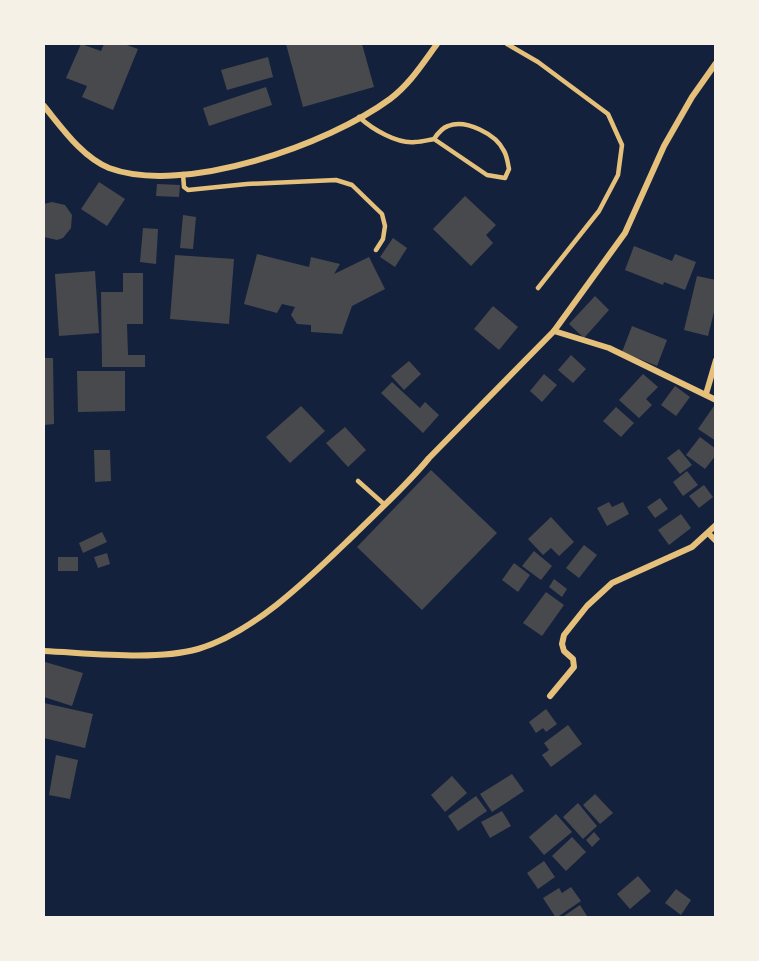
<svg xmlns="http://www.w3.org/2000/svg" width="759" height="961" viewBox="0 0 759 961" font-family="'Fira Sans',sans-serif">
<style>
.building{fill:#48494c}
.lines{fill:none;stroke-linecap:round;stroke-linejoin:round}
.service{stroke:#e5c07b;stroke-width:4.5}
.minor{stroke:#e5c07b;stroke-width:6}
</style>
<rect width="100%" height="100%" fill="#14213d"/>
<g class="building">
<polygon points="81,44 101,51 104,44 124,44 138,49 113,110 82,97 87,86 66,78"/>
<polygon points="286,44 362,44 374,87 303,107"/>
<polygon points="268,57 273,77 227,90 221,70"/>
<polygon points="266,87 272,105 209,126 203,108"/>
<polygon points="99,182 125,199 107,226 81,209"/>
<polygon points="157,184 180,185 179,197 156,196"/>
<polygon points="465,196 496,225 486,235 493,243 471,266 433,229"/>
<polygon points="52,202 65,205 72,215 71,228 63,238 57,240 44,237 44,204"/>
<polygon points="183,215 196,217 193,249 180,248"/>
<polygon points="143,228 158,229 156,264 140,262"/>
<polygon points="393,238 407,248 395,267 380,257"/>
<polygon points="634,246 672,261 675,254 696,262 685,290 664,282 663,285 625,270"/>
<polygon points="257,254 309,267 311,257 340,264 334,274 369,257 385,289 352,306 342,334 311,332 311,325 297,324 291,315 295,307 282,304 277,313 244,304"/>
<polygon points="175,255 234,259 229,324 170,319"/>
<polygon points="95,271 99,333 59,336 55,274"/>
<polygon points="123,273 143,273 143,324 127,324 128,355 145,355 145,367 102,367 101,292 123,292"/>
<polygon points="697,276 716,280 716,304 708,336 684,330"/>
<polygon points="595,296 609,310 584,338 569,324"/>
<polygon points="493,306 518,327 499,350 474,329"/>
<polygon points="632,326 667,340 657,366 622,352"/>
<polygon points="571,355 586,369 573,383 558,370"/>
<polygon points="44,358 53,358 54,424 44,425"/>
<polygon points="409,361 421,374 404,390 391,376"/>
<polygon points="77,371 125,371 125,411 78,412"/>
<polygon points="544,374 557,385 542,402 530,391"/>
<polygon points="643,374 658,387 646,399 652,405 639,418 619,400"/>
<polygon points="392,382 420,408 425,402 439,415 423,433 381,393"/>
<polygon points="675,386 690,397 676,416 661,405"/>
<polygon points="301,406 325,431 290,463 266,437"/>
<polygon points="714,406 716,408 716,441 698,429"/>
<polygon points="616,407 634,423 621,437 603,421"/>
<polygon points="345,427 366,450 348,467 326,443"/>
<polygon points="700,437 716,449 716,455 705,469 686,455"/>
<polygon points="679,449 692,465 680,474 667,458"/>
<polygon points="94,450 110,450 111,481 95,482"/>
<polygon points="431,470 497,533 422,610 357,547"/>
<polygon points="687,471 698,485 683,496 673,482"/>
<polygon points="704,485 713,497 699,508 689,496"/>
<polygon points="660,498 668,509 655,518 647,507"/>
<polygon points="609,502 612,507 623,502 629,514 607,526 597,508"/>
<polygon points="681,514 691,528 669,545 658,530"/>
<polygon points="551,517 574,542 559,556 551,548 543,555 528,539"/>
<polygon points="102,532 107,542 83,553 79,543"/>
<polygon points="584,545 597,555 579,578 566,568"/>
<polygon points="534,551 552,566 541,580 522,566"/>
<polygon points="107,553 110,564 98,568 94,557"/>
<rect x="58" y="557" width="20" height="14"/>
<polygon points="514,563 530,575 518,592 502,580"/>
<polygon points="554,579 567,589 562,597 549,587"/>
<polygon points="546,592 564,605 542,636 523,623"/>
<polygon points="45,662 83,673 72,706 44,697"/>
<polygon points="44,703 93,714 85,748 44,738"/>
<polygon points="546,709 557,724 546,732 543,728 536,733 529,722"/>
<polygon points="568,725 582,744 551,767 542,755 549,750 544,743"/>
<polygon points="56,755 78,760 70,799 49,795"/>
<polygon points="512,774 524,791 492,812 480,794"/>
<polygon points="452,776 467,793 445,812 431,795"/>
<polygon points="595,794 613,813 600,824 583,805"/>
<polygon points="476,796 487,811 458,831 448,816"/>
<polygon points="578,803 597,826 583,839 563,817"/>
<polygon points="502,811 511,826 490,838 481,822"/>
<polygon points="556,814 572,832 544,855 529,837"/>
<polygon points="594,832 600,839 592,847 586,840"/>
<polygon points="572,837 586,852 566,871 552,856"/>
<polygon points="544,861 555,877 538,889 527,873"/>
<polygon points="638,876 651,891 630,909 617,894"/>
<polygon points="571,887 581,901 556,918 543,898 559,888 562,893"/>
<polygon points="676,889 691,900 681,915 665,903"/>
<polygon points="580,905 587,916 585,918 561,918"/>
</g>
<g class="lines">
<g class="service">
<polyline points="507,44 538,62 608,114 622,145 618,175 599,211 538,288"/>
<path d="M 359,117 C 372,129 397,144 415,142 C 422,142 428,140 434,139 L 487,175 L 505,178 L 509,169 C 508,164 507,156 504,151 C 496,134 466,119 448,126 C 442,128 438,133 434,139"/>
<polyline points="183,174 184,187 188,190 247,184 336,180 352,185 382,214 385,226 383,239 376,250"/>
<polyline points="358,481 385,505"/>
</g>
<g class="minor">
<path d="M 44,106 C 62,128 82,157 109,168 C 184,196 329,144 390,99 C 410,84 423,63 437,44"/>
<polyline points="554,331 609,348 716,400"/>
<polyline points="706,394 716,360"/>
<polyline points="708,533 716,541"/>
<path d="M 44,651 C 89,653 155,661 198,649 C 256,632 313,574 356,533 C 381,508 407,485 429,458 L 554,331 L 625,233 L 664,146 L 692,97 L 716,63"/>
<polyline points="550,696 574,667 573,659 564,651 562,644 564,635 587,606 612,583 692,547 716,525"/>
</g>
</g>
<rect width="759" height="961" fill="none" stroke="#f6f1e7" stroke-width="90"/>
</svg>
